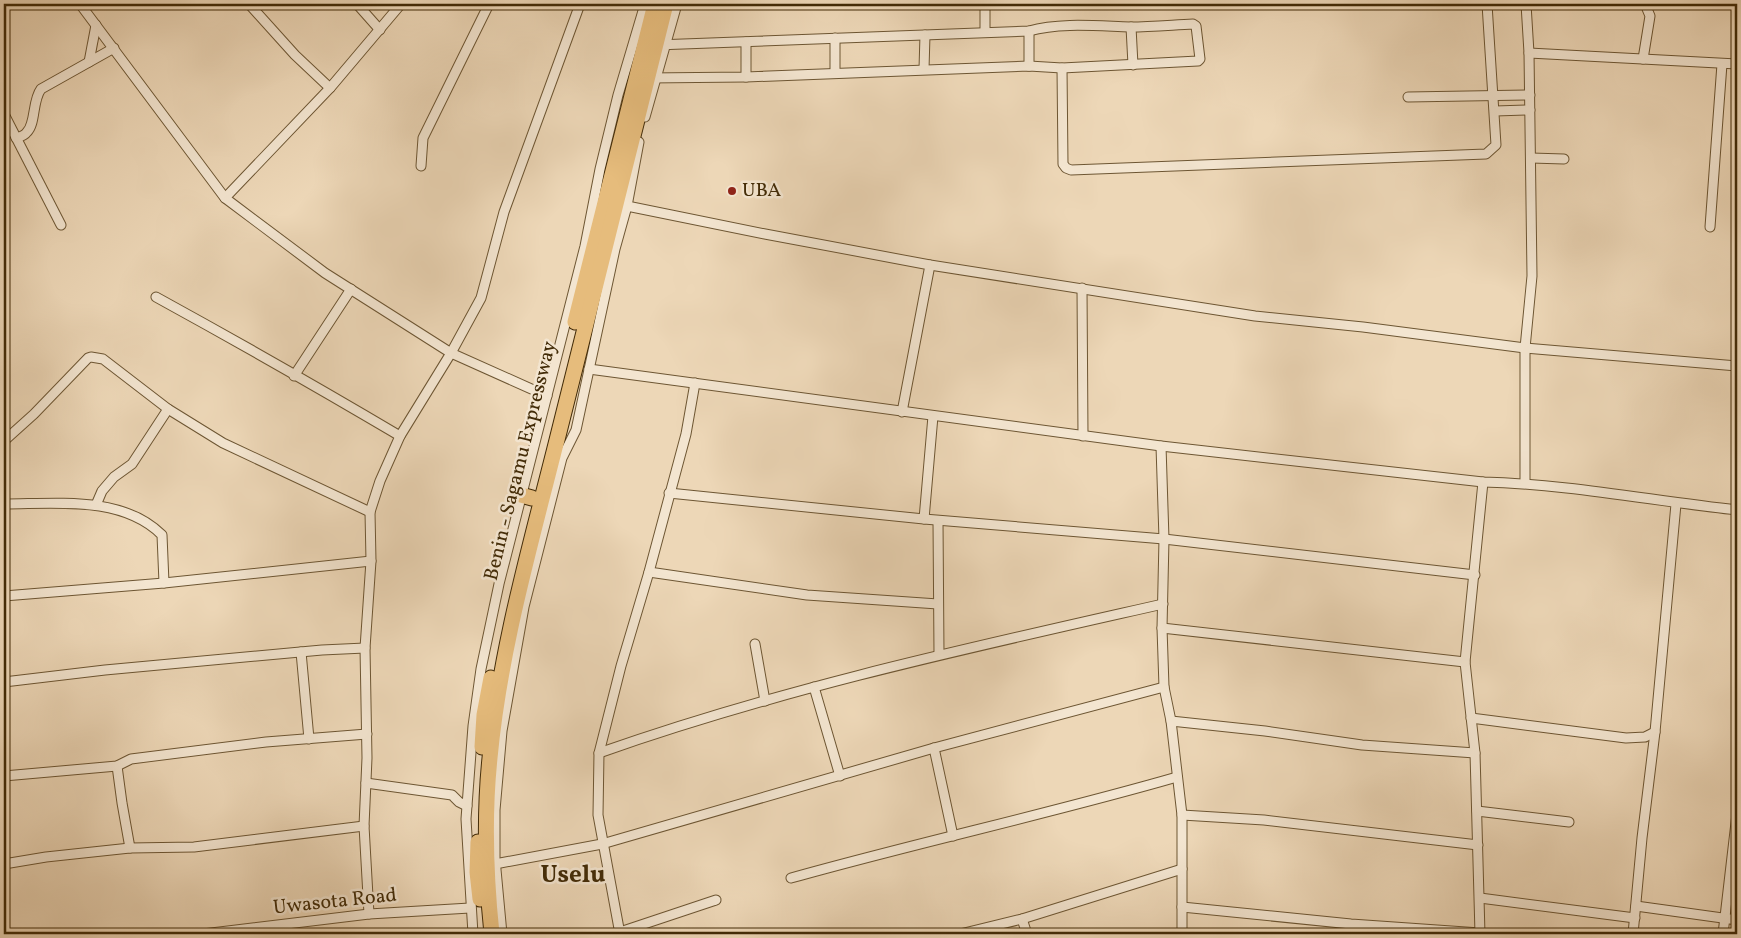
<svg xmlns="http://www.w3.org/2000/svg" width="1741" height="938" viewBox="0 0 1741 938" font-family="Vollkorn,serif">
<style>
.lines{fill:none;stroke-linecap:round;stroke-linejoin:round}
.street-casing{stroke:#6d5633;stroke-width:11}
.highway-casing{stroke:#422b07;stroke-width:17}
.street{stroke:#f3e5d0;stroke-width:9}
.highway{stroke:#e6bc7c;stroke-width:15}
.poi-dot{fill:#8f2418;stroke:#f3e5d0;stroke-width:2}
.labels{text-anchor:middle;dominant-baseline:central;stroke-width:5;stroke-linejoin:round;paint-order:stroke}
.poi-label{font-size:20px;fill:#422b07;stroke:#f3e5d0;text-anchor:start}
.street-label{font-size:20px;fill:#422b07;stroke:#f3e5d0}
.district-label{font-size:25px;font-weight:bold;fill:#422b07;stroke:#f3e5d0}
</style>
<rect width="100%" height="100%" fill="#edd7b7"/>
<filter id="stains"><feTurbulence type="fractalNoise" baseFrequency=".004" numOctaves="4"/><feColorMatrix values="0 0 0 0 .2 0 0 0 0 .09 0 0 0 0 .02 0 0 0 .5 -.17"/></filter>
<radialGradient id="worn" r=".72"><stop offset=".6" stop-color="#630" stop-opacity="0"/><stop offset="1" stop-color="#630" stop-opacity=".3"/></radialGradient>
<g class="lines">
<g class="street-casing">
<g id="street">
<polyline points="80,4 225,198 325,273 451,353 547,396"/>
<polyline points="249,4 295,55 330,88"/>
<polyline points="357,4 380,30"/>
<polyline points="1131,27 1133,65"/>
<polyline points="985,32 985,4"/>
<polyline points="1529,53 1737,64"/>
<polyline points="1643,59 1650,16 1645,4"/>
<polyline points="89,62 96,25"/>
<polyline points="1029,66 1029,31"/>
<polyline points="1062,68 1063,164 1066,168 1071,170 1486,154 1496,145 1487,4"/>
<polyline points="924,69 925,35"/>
<polyline points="835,73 835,38"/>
<polyline points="746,77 746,42"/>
<path d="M 648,78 L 746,77 L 1029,66 L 1062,68 L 1198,61 L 1200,59 L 1196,26 L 1193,24 C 1172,25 1151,27 1130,27 C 1098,26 1060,22 1029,31 L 656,45"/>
<polyline points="1408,97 1530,95"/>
<polyline points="1495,111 1530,110"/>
<polyline points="4,114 61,225"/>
<polyline points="645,117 677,4"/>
<path d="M 16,138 C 20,137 25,135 27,132 C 36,123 32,101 41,89 L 114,48"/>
<polyline points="1531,158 1564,159"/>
<polyline points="421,166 423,138 489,4"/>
<polyline points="225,198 330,88 401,4"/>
<polyline points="627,206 765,234 930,265 1255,316 1363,327 1525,348 1737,366"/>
<polyline points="1710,227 1722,64"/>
<polyline points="1082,288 1083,436"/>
<path d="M 156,297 C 238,342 319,388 400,436"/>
<path d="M 589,369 L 1161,446 L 1483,482 C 1568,484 1653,501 1737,510"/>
<polyline points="294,376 351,289"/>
<polyline points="902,412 930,265"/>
<polyline points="4,441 34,414 88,358 91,357 103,359 168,409 223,443 370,512"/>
<polyline points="1161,446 1164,539 1162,628 1164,687 1171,721 1182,815 1182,934"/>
<polyline points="1525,483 1525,348 1532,276 1529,53 1526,4"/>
<polyline points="669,493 924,519 1164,539 1475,575"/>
<path d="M 4,504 C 55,504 122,495 162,535 L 164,583"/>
<polyline points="96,505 102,491 114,477 132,464 168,409"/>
<polyline points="924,519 933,416"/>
<polyline points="938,521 939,654"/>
<polyline points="649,572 807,595 938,604"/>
<polyline points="4,596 164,583 371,561"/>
<polyline points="1162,628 1465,662"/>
<polyline points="755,644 765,701"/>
<polyline points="301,652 309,739"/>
<polyline points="4,682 105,670 322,650 365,648"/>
<polyline points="814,687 840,776"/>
<polyline points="1471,718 1626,738 1645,737 1655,732"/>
<polyline points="1171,721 1265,731 1362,745 1475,753"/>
<polyline points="934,748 953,836"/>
<path d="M 599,753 C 783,688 973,647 1163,604"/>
<polyline points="117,766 122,803 130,848"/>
<polyline points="4,776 117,766 131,759 266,742 367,734"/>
<polyline points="366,783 452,795 459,802 467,806"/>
<polyline points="1477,811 1569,822"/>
<polyline points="1182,815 1264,820 1478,845"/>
<polyline points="4,864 46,857 130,848 194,847 364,826"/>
<polyline points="495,864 602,844 934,748 1164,687"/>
<path d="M 791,878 C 919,842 1049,814 1177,777"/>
<polyline points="1480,898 1635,918"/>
<polyline points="1636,906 1737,920"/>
<polyline points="1182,907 1351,924 1480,933"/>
<polyline points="369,914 364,826 367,758 365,648 371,561 370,512 380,481 400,436 451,353 481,298 504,212 580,4"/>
<polyline points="1022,919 1027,934"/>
<polyline points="620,932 716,900"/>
<polyline points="203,934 369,914 470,908"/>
<polyline points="473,934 466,819 473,726 481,669 499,584 585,246 600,169 618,95 645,4"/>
<polyline points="502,934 495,859 495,810 502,731 524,607 562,458 576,430 615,249 627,206 639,142"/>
<polyline points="620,934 598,815 599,753 621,666 649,572 686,434 695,383"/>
<polyline points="960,934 1022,919 1182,869"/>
<polyline points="1480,934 1475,753 1465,662 1483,482"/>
<polyline points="1633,934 1642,838 1655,732 1676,504"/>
<polyline points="1723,934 1737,814"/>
</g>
</g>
<g class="highway-casing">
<g id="highway">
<polyline points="575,322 655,4"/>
<polyline points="521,495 532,498"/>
<polyline points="482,747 484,715 491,678"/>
<polyline points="478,842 477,872 480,899"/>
<path d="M 492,934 C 486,876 484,816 490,758 C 500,650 531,544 557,440 C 593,294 630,149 666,4"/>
</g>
</g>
<use href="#street" class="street"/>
<use href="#highway" class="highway"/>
</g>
<circle class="poi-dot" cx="732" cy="191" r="5"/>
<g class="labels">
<g class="poi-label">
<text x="742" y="191">UBA</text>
</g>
<g class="street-label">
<text transform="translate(521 461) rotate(-76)">Benin - Sagamu Expressway</text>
<text transform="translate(335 902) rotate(-6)">Uwasota Road</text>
</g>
<g class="district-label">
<text x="573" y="875">Uselu</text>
</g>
</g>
<rect width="1741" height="938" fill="none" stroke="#edd7b7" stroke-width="20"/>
<rect x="5" y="5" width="1731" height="928" fill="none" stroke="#422b07" stroke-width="2.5"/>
<rect x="10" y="10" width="1721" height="918" fill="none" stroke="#422b07"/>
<rect width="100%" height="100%" filter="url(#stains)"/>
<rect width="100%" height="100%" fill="url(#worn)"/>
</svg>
